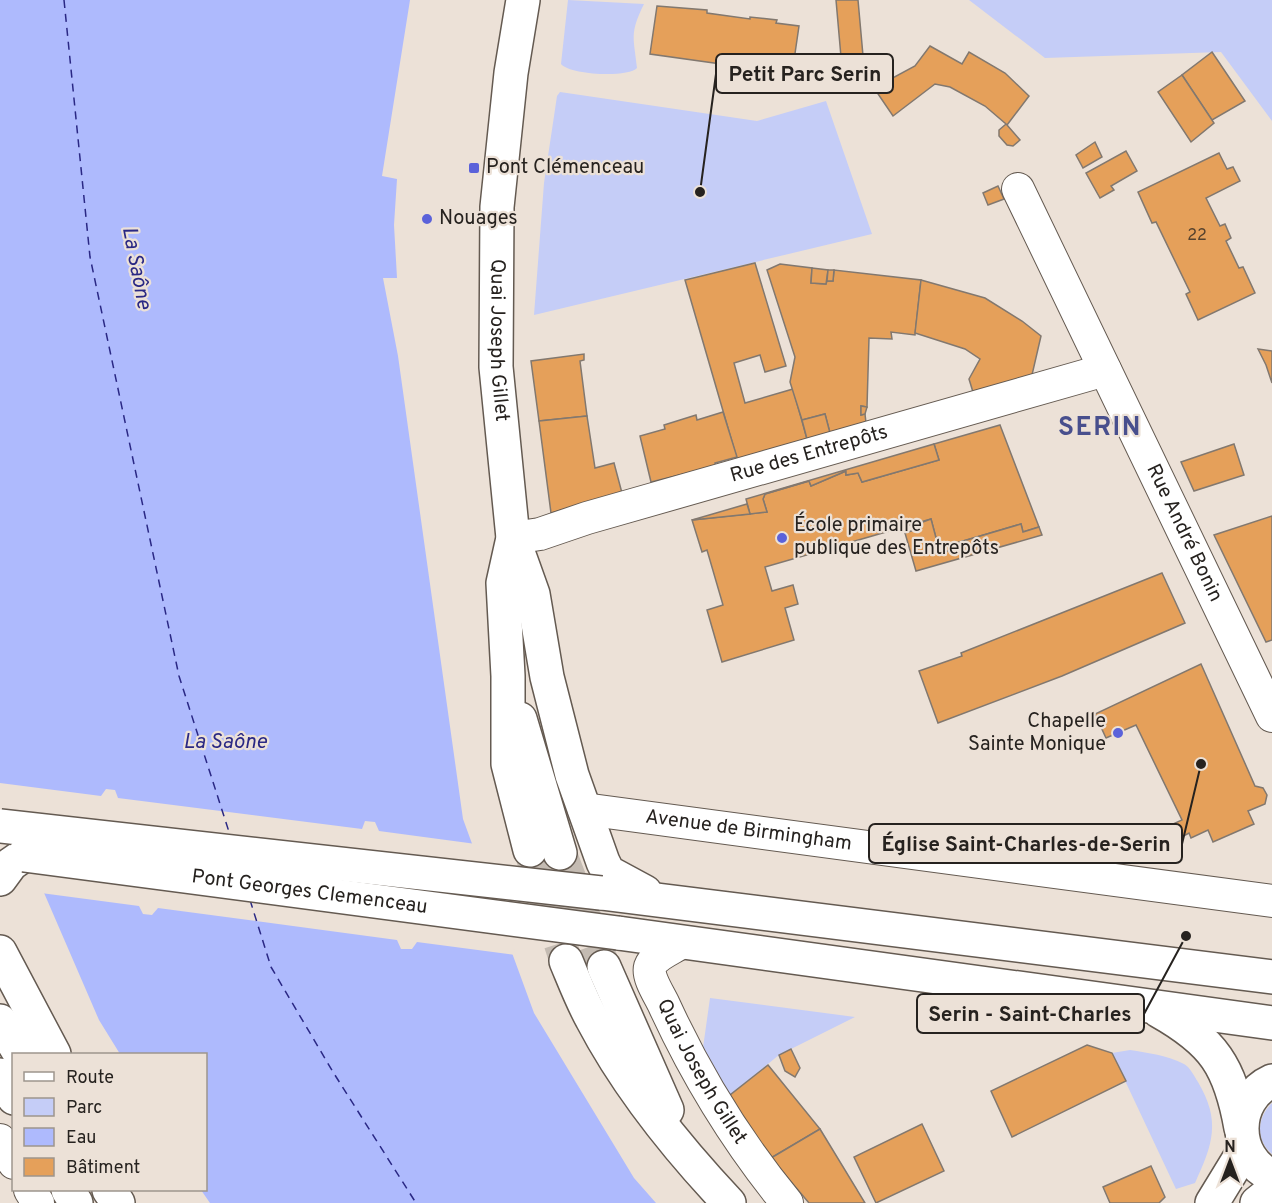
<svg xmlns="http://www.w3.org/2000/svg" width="1272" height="1203" viewBox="0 0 1272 1203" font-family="Overpass,sans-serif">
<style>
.green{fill:#c5cdf7}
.water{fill:#aebafd}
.pier{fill:#ece1d7}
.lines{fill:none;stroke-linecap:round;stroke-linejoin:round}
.ferry{stroke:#2a2884;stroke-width:1.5;stroke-dasharray:8 6;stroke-linecap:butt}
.building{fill:#e5a05a;stroke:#82786f;stroke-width:1.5}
.major-tunnel{stroke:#c4bbb2;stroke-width:33;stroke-dasharray:33 16;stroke-linecap:butt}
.minor-casing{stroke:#645a51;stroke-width:34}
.major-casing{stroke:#645a51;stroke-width:36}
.minor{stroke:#fff;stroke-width:32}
.major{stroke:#fff;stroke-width:33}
.major-bridge-casing{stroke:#645a51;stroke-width:36;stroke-linecap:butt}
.major-bridge{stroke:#fff;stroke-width:33}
.poi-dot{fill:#5b62da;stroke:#ece1d7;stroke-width:2}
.labels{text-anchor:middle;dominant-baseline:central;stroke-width:4.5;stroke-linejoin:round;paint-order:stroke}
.number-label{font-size:16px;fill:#56422e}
.poi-label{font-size:20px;fill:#26221f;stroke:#ece1d7;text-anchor:start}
.street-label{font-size:20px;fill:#26221f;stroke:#ece1d7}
.water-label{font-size:21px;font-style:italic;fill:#2a2884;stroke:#ece1d7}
.district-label{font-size:26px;font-weight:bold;letter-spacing:1.5px;fill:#484f8d;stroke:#ece1d7}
.leader{fill:none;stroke:#26221f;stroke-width:2}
.callout-dot{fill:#26221f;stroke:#ece1d7;stroke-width:2}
.callout{fill:#ece1d7;stroke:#26221f;stroke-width:2}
.callout-label{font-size:21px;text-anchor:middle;font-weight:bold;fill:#26221f}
</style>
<rect width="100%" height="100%" fill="#ece1d7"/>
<g class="green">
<path d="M 568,0 L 644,4 C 629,34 634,38 637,68 C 628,78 570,75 561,64 Z"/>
<polygon points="969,0 1272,0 1272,121 1221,52 1045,58"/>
<polygon points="560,92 757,121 826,101 872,234 534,315 544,183 557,96"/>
<polygon points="710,998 855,1017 779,1055 725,1099 701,1062"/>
<path d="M 1130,1050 C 1148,1053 1167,1055 1184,1064 C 1190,1067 1194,1076 1198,1082 C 1221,1121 1213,1144 1195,1183 L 1176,1189 L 1112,1053 Z"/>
<path d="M 1272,1103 L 1272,1154 C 1255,1140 1257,1117 1272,1103 Z"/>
</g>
<polygon class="water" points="0,0 410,0 382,176 397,179 394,225 397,278 383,278 398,356 463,819 534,1013 634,1178 656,1203 210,1203 201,1190 206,1190 206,1054 120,1054 99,1020 0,791"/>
<polygon class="pier" points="0,783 101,796 106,789 115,790 118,798 362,829 365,821 375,822 379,831 476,844 516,955 417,942 412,949 401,949 397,940 158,908 152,915 143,914 139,906 41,893 0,799"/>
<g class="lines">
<g class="ferry">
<polyline points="64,0 90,257 179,676 230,835"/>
<polyline points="250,900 271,967 333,1072 416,1203"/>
</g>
</g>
<g class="building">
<polygon points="836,0 858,0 866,89 844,91"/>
<polygon points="657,6 707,10 707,13 750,19 750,17 777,20 776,23 799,26 792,74 650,54"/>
<polygon points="930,46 962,64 969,52 1005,73 1029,96 1007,125 1020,140 1013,146 1007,145 999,136 999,130 1006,124 985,106 950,87 935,84 893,116 874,88 915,66"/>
<polygon points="1212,52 1245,101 1212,120 1182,75"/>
<polygon points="1182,75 1214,123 1191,142 1158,92"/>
<polygon points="1095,142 1102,157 1083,168 1076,155"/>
<polygon points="1126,151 1137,171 1111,186 1114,190 1100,198 1086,173"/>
<polygon points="1219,153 1227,169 1233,167 1240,181 1206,198 1220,226 1225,224 1231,238 1226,241 1239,268 1243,267 1255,293 1198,320 1186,294 1190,292 1156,222 1152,223 1138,192"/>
<polygon points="998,186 1004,199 988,205 983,193"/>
<polygon points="755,263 786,366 765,372 760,355 734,363 745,403 793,389 807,439 737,459 685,280"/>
<polygon points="780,264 812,268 811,283 826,284 827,281 833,281 834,270 921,280 915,335 891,332 892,339 869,338 867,407 861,406 861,415 865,414 866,423 830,433 825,414 802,420 790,382 795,357 767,270"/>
<polygon points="812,268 828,270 826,284 811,283"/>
<polygon points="828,270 834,270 833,281 827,281"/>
<polygon points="921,280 985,298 1022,321 1041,336 1032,375 973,392 969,379 980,359 965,349 915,333"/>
<polygon points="1258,349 1272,351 1272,383 1266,365"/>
<polygon points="584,354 584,360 580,361 587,416 539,421 531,361"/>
<polygon points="861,406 867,407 865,414 861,415"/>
<polygon points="723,412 737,457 715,463 716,466 651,482 640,436 665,429 664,425 696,415 697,420"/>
<polygon points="825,414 830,433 807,439 802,420"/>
<polygon points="587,416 595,468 614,463 622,493 551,513 539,421"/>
<polygon points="1000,425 1039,527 1023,532 1021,524 953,544 955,549 940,553 931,519 765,567 772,591 793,585 798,604 785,608 794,640 722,662 707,610 723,605 707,550 702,552 692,520 767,512 763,499 765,494 809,481 811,486 846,471 846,475 858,473 862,482 939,460 934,444"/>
<polygon points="934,444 939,460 862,482 858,473 846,475 846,471 811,486 809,481 765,494 763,499 767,512 750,514 746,499"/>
<polygon points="1234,444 1244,475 1194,491 1181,462"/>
<polygon points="747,504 750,514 692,520"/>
<polygon points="1272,516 1272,640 1266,642 1214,535"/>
<polygon points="931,519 940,553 955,549 953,544 1021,524 1023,532 1039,527 1042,535 916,571 905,533 921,528 920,523"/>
<polygon points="1162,573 1185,623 1062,676 938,723 919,671 962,656 961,653"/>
<polygon points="1201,664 1255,786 1263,788 1267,795 1265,804 1248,811 1254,824 1213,842 1208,830 1191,838 1189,833 1176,840 1178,844 1160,853 1151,834 1182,820 1136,725 1106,738 1095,714"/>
<polygon points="1087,1045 1112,1053 1126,1081 1012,1137 991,1091"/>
<polygon points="791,1049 800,1068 795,1077 785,1071 779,1055"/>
<polygon points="768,1065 820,1129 771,1158 725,1099"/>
<polygon points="922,1124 944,1171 876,1203 854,1157"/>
<polygon points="820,1129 865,1203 809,1203 771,1158"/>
<polygon points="1151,1166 1165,1197 1159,1203 1110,1203 1103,1187"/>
</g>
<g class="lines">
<g class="major-tunnel">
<polyline points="530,850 566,961"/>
<polyline points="560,853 604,967"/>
</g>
<g class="minor-casing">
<g id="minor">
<path id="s1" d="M 1018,189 L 1272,716"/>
<path id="s2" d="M 513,538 L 540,534 L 587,518 L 1105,370"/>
<path id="s3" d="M 584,809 L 1272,901"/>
<path id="s4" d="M 682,942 C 672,949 654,955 650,967 C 647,977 660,996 664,1005 C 697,1077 737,1142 787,1203"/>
<polyline points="0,1140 14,1163"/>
<polyline points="30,1190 38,1203"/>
</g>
</g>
<g class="major-casing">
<g id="major">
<path id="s5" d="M 523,0 L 511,73 L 497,207 L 496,367 L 513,538 L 503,583 L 508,676 L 508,764 L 530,850"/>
<polyline points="513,538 533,594 547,677 572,775 603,862 608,872 645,892"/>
<polyline points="520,719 560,853"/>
<polyline points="0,879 11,864 24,855"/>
<polyline points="601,893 1272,977"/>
<polyline points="618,933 1272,1023"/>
<polyline points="0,952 54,1054"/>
<path d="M 566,961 C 574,980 582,1001 592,1019 C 627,1086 677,1148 729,1203"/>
<polyline points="604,967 667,1110"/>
<path d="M 1159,1011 C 1214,1042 1230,1066 1241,1128"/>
<polyline points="0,1021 20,1054"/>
<polyline points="0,1075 14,1098"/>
<path d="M 1272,1081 C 1232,1099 1232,1158 1272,1176"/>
<polyline points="68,1190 76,1203"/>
<polyline points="109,1190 118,1203"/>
<polyline points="1212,1203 1245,1149"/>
<polyline points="1257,1203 1272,1191"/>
</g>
</g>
<use href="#minor" class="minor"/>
<use href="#major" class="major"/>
<g class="major-bridge-casing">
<g id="major-bridge">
<polyline points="0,826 601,893"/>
<path id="s6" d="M 24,855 L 618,933"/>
</g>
</g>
<use href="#major-bridge" class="major-bridge"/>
</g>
<g class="poi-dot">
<rect x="468" y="162" width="12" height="12" rx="3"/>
<circle cx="427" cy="219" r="6"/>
<circle cx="782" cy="538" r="6"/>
<circle cx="1118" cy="733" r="6"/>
</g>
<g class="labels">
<g class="number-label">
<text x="1197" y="236">22</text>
</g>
<g class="poi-label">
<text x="486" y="168">Pont Clémenceau</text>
<text x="439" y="219">Nouages</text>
<text x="794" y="526">École primaire<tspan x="794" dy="23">publique des Entrepôts</tspan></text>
<text x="1106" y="722" text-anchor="end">Chapelle<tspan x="1106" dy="23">Sainte Monique</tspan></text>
</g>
<g class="street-label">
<text stroke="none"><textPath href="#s5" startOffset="342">Quai Joseph Gillet</textPath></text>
<text stroke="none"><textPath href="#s2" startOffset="308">Rue des Entrepôts</textPath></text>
<text stroke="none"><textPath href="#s1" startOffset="382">Rue André Bonin</textPath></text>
<text stroke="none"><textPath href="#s3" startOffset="166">Avenue de Birmingham</textPath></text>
<text stroke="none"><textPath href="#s6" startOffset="288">Pont Georges Clemenceau</textPath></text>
<text stroke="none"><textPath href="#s4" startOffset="159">Quai Joseph Gillet</textPath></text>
</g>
<g class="water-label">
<text transform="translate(136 268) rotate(79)">La Saône</text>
<text x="225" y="742">La Saône</text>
</g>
<g class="district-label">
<text x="1100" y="428">SERIN</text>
</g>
</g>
<path class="leader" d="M700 192L716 74M1201 764L1182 844M1186 936L1144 1014"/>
<g class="callout-dot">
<circle cx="700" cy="192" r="6"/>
<circle cx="1201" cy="764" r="6"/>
<circle cx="1186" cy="936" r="6"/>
</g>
<g class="callout">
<rect x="716" y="54" width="177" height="39" rx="6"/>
<rect x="869" y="824" width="313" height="39" rx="6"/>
<rect x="917" y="994" width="227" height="39" rx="6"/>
</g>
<g class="callout-label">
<text x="805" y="81">Petit Parc Serin</text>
<text x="1026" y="851">Église Saint-Charles-de-Serin</text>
<text x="1030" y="1021">Serin - Saint-Charles</text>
</g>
<rect x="12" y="1053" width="195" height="138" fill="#ece1d7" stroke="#9d958d" stroke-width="1.5"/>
<rect x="24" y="1072" width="30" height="9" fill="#ffffff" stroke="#9d958d" stroke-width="1.5"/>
<text x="66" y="1083" font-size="18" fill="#26221f">Route</text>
<rect x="24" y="1098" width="30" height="18" fill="#c5cdf7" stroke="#9d958d" stroke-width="1.5"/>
<text x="66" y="1113" font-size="18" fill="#26221f">Parc</text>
<rect x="24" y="1128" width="30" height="18" fill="#aebafd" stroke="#9d958d" stroke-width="1.5"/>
<text x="66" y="1143" font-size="18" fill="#26221f">Eau</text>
<rect x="24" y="1158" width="30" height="18" fill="#e5a05a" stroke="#9d958d" stroke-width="1.5"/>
<text x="66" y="1173" font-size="18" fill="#26221f">Bâtiment</text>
<g transform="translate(1230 1161)" stroke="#ece1d7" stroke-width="4.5" paint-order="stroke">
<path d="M0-4.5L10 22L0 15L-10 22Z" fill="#26221f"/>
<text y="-9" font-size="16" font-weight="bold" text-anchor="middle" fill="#26221f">N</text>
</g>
</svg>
